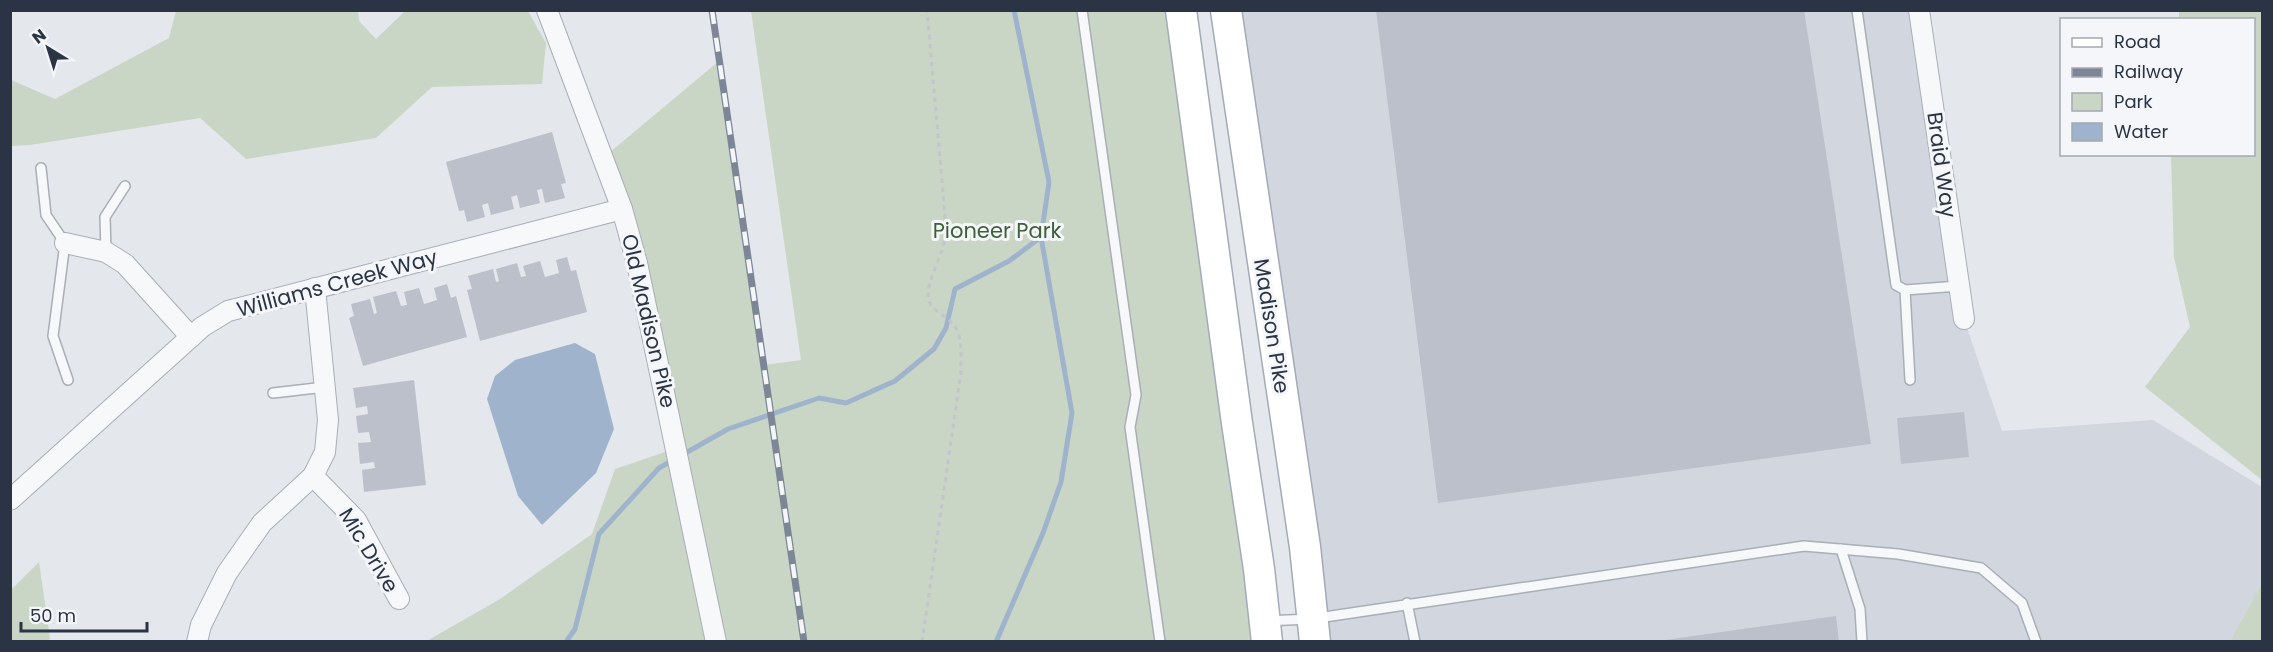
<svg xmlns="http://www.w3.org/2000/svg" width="2273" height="652" viewBox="0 0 2273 652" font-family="Poppins,sans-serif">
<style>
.built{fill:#d2d6de}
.green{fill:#c9d6c5}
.water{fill:#9fb4cc}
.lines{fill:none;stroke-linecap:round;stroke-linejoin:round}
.stream{stroke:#9fb4cc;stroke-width:5}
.building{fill:#bbc0ca}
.lane-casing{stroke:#a9aeb7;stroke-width:12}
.street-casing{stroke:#a9aeb7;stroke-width:22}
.primary-casing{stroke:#a3abb8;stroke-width:33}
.path{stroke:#c2c5cb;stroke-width:3;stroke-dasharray:4.5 4.5;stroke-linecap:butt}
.lane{stroke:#f7f8fa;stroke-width:9}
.street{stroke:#f7f8fa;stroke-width:20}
.primary{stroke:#fff;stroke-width:30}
.rail-casing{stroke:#7d8696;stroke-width:7}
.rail{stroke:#f4f6f9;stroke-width:4.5;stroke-dasharray:14;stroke-linecap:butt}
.labels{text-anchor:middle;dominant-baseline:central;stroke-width:6;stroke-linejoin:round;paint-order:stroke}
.street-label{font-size:21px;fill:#2b3445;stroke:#f4f6f9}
.park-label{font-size:21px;fill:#3f6138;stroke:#f4f6f9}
</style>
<rect width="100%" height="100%" fill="#e4e7ec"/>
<polygon class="built" points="1226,11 1919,11 1964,319 2002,431 2153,420 2262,487 2262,583 2230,641 1315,641"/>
<g class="green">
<polygon points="176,11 358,11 359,21 376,39 405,11 528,11 546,43 542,84 432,87 376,138 246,159 200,118 30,145 11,146 11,80 55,99 169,38"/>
<polygon points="751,11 1181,11 1267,641 425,642 500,599 592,534 615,469 677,448 603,158 719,61 764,365 801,360"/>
<polygon points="2179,11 2262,11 2262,480 2145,387 2190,327 2174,257 2171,155 2254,154 2254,20 2179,19"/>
<polygon points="39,562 50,638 49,641 11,641 11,590"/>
<polygon points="2262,583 2262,641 2230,641"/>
</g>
<polygon class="water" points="575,343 595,354 614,429 596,473 542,525 518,496 487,399 495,376 515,360"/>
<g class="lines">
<g class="stream">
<polyline points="566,642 575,629 599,534 659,468 728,429 819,398 846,403 895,381 934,349 946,328 955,289 1009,261 1041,237"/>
<polyline points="996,642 1043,533 1061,482 1072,413 1041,237 1049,182 1014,10"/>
</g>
</g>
<g class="building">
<polygon points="1376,10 1804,10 1871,444 1438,503"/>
<polygon points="552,132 566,183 561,184 565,198 545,203 542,189 537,190 540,203 520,208 517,195 511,197 514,209 491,215 488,203 482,205 485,217 467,222 464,210 459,211 446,162"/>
<polygon points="567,257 571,271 576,270 587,312 480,341 467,290 472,289 468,276 493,269 496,282 499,281 496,269 517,263 521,277 526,276 523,266 540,261 545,277 559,273 556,260"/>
<polygon points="447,284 451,298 456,296 467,337 363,366 349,318 354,316 351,304 370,299 374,314 377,313 373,297 396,291 401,306 407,305 404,292 419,288 424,304 437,300 434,288"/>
<polygon points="414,380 426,485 364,492 362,470 375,468 374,462 360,464 358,443 371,442 369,432 358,433 356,416 368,414 367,406 356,408 353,388"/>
<polygon points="1964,412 1969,457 1901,464 1897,418"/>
<polygon points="1836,616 1839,642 1665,642 1665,640"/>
</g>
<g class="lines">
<g class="lane-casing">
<g id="lane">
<polyline points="1082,10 1136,395 1130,427 1160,642"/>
<polyline points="1857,10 1896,285 1905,290 1959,286"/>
<polyline points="41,168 46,215 65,243 53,336 68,380"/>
<polyline points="106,252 105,217 125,186"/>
<polyline points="1905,290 1910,380"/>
<polyline points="273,393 325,387"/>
<polyline points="1841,549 1860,609 1862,642"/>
<polyline points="1407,603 1415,642"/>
<polyline points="1267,621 1311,619 1804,546 1898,554 1981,568 2022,603 2036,642"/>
</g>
</g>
<g class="street-casing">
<g id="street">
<polyline points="547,10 622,209 637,263 716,642"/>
<polyline points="1919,10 1964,319"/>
<polyline points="65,243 106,252 125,264 191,337"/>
<polyline points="313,476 356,520 399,599"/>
<polyline points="10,500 202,327 228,311 622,209"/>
<polyline points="197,642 201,625 227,573 262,523 313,476 325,452 328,420 315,288"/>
</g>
</g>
<g class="primary-casing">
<g id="primary">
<polyline points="1181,10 1237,423 1259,569 1267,642"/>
<polyline points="1226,10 1305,547 1315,642"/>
</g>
</g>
<path class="path" d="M 922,642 L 961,372 C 960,357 964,335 952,323 C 946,316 932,310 929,301 C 924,285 941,259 944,243 C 945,234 944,224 945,215 L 927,10"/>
<use href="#lane" class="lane"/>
<use href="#street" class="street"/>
<use href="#primary" class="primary"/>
<g class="rail-casing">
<polyline id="rail" points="712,10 804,642"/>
</g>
<use href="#rail" class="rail"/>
</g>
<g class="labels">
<g class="street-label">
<text transform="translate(1942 165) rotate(82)">Braid Way</text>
<text transform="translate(337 283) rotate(-15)">Williams Creek Way</text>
<text transform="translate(649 321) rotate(77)">Old Madison Pike</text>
<text transform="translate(1272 326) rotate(81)">Madison Pike</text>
<text transform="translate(369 550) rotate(59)">Mic Drive</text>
</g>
<g class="park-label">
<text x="997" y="230">Pioneer Park</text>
</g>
</g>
<rect width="2273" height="652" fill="none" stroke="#2b3445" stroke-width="24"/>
<rect x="2060" y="18" width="195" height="138" fill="#f4f6f9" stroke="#a4a8b1" stroke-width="1.5"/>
<rect x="2072" y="38" width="30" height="9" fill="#ffffff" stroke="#a4a8b1" stroke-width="1.5"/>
<text x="2114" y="48" font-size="18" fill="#2b3445">Road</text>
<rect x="2072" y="68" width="30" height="9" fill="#7d8696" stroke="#a4a8b1" stroke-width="1.5"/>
<text x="2114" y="78" font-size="18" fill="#2b3445">Railway</text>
<rect x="2072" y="93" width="30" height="18" fill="#c9d6c5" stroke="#a4a8b1" stroke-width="1.5"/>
<text x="2114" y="108" font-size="18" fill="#2b3445">Park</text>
<rect x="2072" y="123" width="30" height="18" fill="#9fb4cc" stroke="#a4a8b1" stroke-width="1.5"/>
<text x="2114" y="138" font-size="18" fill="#2b3445">Water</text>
<g transform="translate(48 48) rotate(322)" stroke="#f4f6f9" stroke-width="4.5" paint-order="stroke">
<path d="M0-4.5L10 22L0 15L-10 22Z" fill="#2b3445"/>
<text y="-9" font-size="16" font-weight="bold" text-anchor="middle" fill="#2b3445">N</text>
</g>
<path d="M21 622v9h126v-9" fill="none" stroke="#2b3445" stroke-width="3"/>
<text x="30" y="622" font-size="18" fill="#2b3445" stroke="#f4f6f9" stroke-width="4.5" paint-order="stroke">50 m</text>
</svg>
